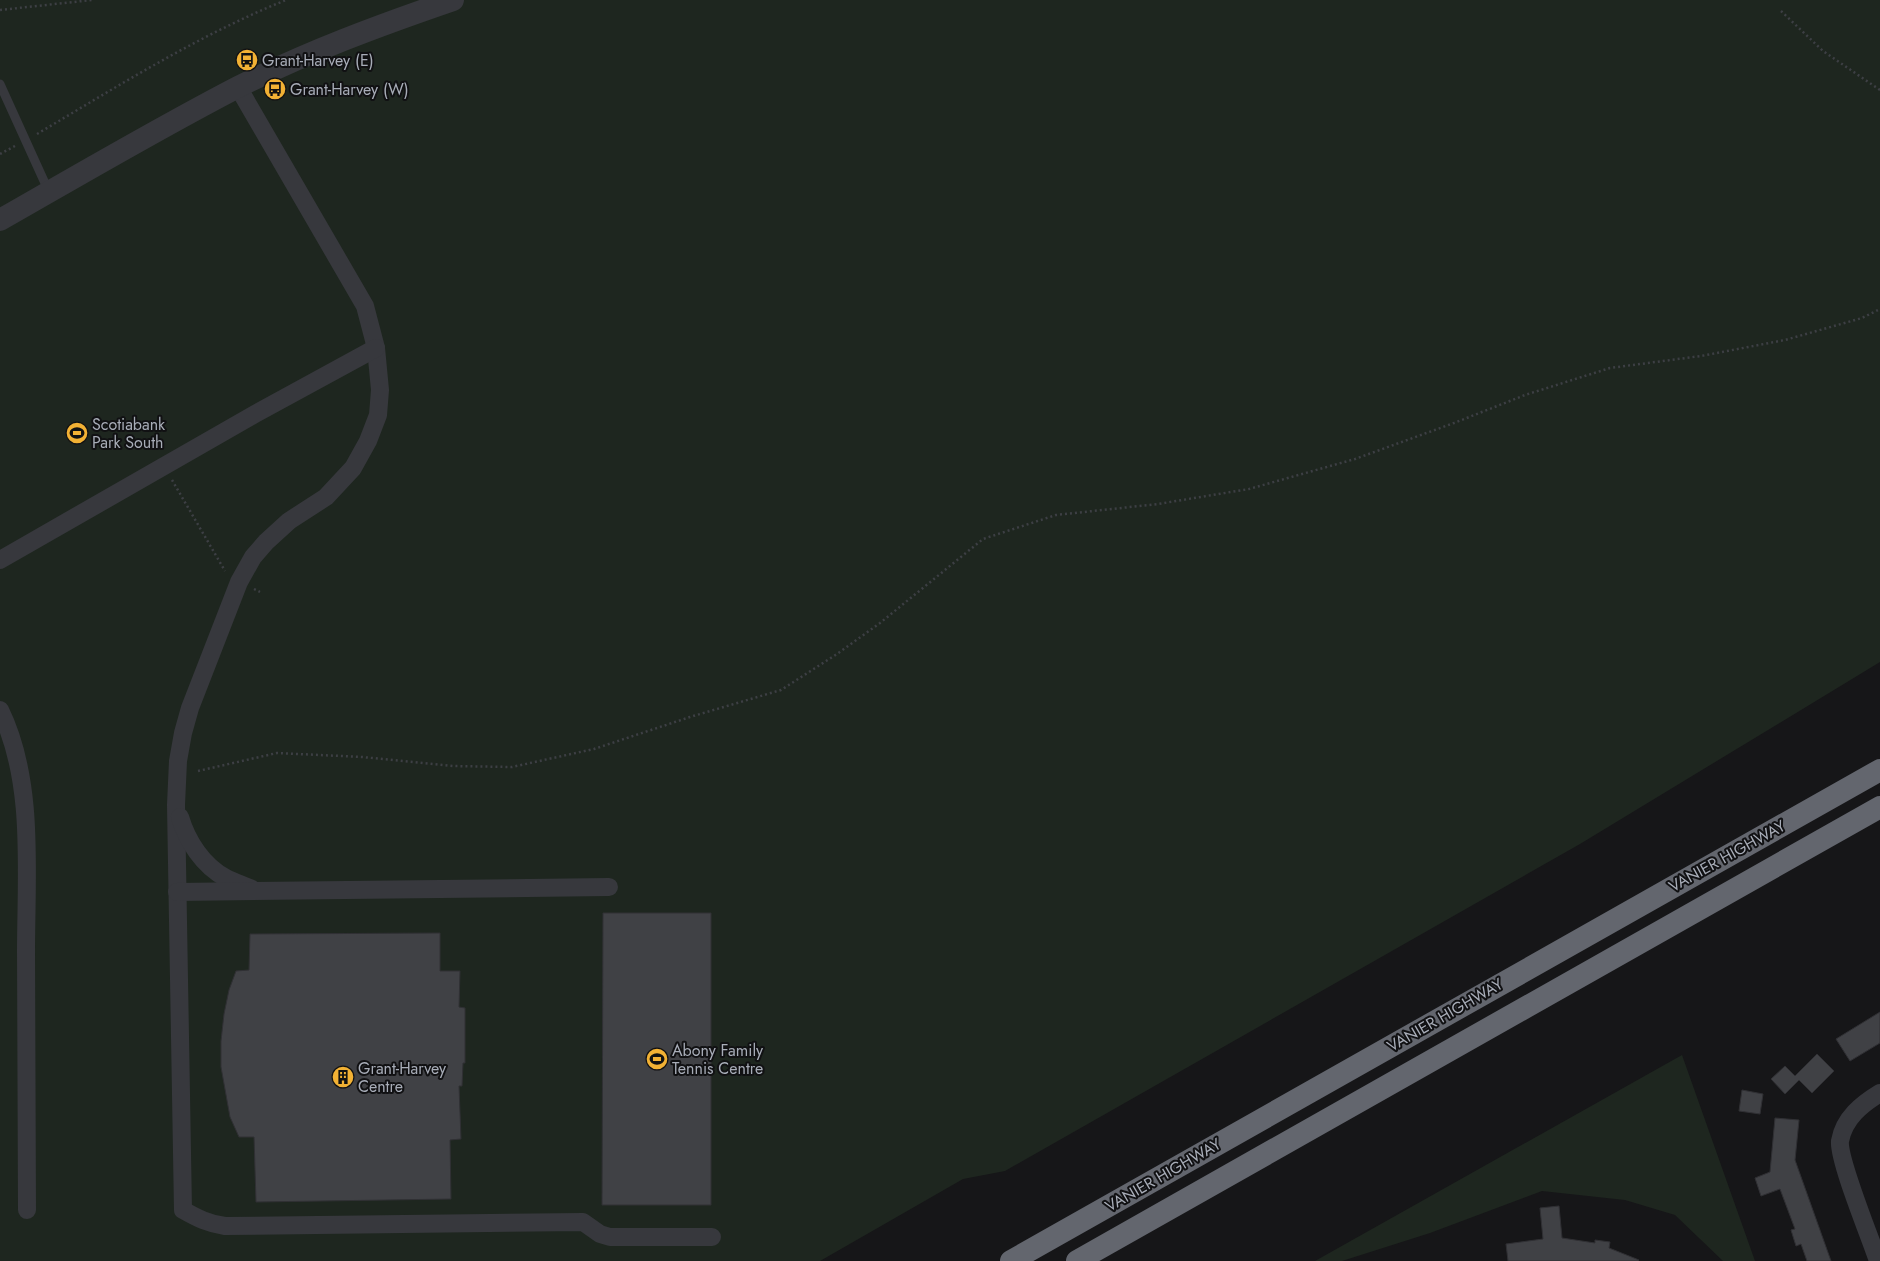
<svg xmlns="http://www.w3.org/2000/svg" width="1880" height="1261" viewBox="0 0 1880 1261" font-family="Jost,sans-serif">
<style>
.green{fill:#1e261f}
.building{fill:#404145;stroke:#303034}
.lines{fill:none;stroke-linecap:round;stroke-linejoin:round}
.path{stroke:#3d3f44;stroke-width:2.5;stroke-dasharray:2 3;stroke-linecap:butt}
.service{stroke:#37383d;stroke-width:9}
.minor{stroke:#37383d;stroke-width:18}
.tertiary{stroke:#37383d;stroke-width:22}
.motorway{stroke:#63666e;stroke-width:22}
.labels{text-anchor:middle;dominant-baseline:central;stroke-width:4;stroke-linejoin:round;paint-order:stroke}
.poi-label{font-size:16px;fill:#a8adb8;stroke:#111113;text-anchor:start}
.street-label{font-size:16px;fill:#a8adb8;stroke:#111113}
</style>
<rect width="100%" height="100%" fill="#161618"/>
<g class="green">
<polygon points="0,0 1880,0 1880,662 1580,844 1005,1171 963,1179 820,1261 0,1261"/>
<polygon points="1682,1055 1755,1261 1723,1261 1675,1215 1625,1200 1542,1191 1430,1233 1342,1261 1315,1261"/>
</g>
<g class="building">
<polygon points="603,913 711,913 711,1205 602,1205"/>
<polygon points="440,933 440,971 460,971 459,1007 465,1008 465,1063 463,1063 462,1086 459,1086 461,1139 450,1140 451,1199 256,1202 254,1137 239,1137 230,1117 221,1067 221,1041 224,1014 229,990 236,971 249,970 250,934"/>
<polygon points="1880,1012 1880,1043 1850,1061 1836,1039"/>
<polygon points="1817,1054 1834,1071 1812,1093 1799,1080 1785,1094 1771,1079 1785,1066 1795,1076"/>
<polygon points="1742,1090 1763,1094 1760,1114 1739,1111"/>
<polygon points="1775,1118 1799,1120 1795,1160 1831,1261 1807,1261 1801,1244 1796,1246 1791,1230 1795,1229 1780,1189 1761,1196 1755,1178 1770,1172"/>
<polygon points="1559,1206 1562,1238 1595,1243 1595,1240 1610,1242 1609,1248 1639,1260 1638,1261 1508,1261 1506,1244 1543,1239 1540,1208"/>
</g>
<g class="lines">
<g class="path">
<polyline points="0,10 92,0"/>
<polyline points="1781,11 1823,51 1880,90"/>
<path d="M 37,134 C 118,86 199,35 286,0"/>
<polyline points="0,154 15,146"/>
<polyline points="172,480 225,571"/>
<polyline points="254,589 260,592"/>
<polyline points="198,771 277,753 362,757 453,766 512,767 594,749 690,717 781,690 837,654 880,623 983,539 1056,515 1158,504 1249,489 1355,459 1454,423 1525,395 1610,368 1701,356 1785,340 1862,318 1880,309"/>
</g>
<polyline class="service" points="0,84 49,192"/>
<g class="minor">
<path d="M 238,87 L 365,306 L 376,348 L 380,390 L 378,415 L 368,441 L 353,468 L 326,497 L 289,521 L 266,542 L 253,557 L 239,582 L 190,708 L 183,733 L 178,761 L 176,805 L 183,1210 C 197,1218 209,1224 225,1226 L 583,1222 L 600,1234 L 610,1237 L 712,1237"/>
<polyline points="0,560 255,414 376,348"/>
<path d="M 0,710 C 35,781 26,874 26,952 C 26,1038 27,1124 27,1210"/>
<path d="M 180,817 C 187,841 203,866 226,878 C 234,882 243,885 252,889"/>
<polyline points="177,892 609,887"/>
<path d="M 1878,1261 C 1871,1239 1838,1160 1840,1141 C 1844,1118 1862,1104 1880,1093"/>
</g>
<path class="tertiary" d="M 0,220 C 79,175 157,129 238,87 C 307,52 380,25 453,0"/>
<g class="motorway">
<polyline points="1011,1261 1880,770"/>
<polyline points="1077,1261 1880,807"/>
</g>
</g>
<defs>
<g id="bus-disc" transform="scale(1.15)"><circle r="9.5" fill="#f2b134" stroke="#111113"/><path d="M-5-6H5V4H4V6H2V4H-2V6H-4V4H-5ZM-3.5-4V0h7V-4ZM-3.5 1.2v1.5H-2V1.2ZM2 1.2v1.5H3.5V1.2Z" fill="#111"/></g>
<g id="stadium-disc" transform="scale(1.15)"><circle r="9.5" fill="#f2b134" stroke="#111113"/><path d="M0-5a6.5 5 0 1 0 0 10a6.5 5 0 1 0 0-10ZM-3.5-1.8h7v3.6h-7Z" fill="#111"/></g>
<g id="building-disc" transform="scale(1.15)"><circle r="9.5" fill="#f2b134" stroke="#111113"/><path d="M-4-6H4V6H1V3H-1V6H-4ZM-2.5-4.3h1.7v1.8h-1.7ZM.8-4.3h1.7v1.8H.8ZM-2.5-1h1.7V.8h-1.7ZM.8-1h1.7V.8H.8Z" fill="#111"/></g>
</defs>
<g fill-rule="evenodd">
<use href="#bus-disc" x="247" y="60"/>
<use href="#bus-disc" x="275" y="89"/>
<use href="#stadium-disc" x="77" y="433"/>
<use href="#stadium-disc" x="657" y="1059"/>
<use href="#building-disc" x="343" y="1077"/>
</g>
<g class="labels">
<g class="poi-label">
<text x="262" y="60">Grant-Harvey (E)</text>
<text x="290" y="89">Grant-Harvey (W)</text>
<text x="92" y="424">Scotiabank<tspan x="92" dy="18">Park South</tspan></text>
<text x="672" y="1050">Abony Family<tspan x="672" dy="18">Tennis Centre</tspan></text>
<text x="358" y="1068">Grant-Harvey<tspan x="358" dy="18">Centre</tspan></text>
</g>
<g class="street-label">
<text transform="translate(1727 856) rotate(-29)">VANIER HIGHWAY</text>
<text transform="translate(1445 1015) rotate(-30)">VANIER HIGHWAY</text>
<text transform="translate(1163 1175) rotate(-30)">VANIER HIGHWAY</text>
</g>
</g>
</svg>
